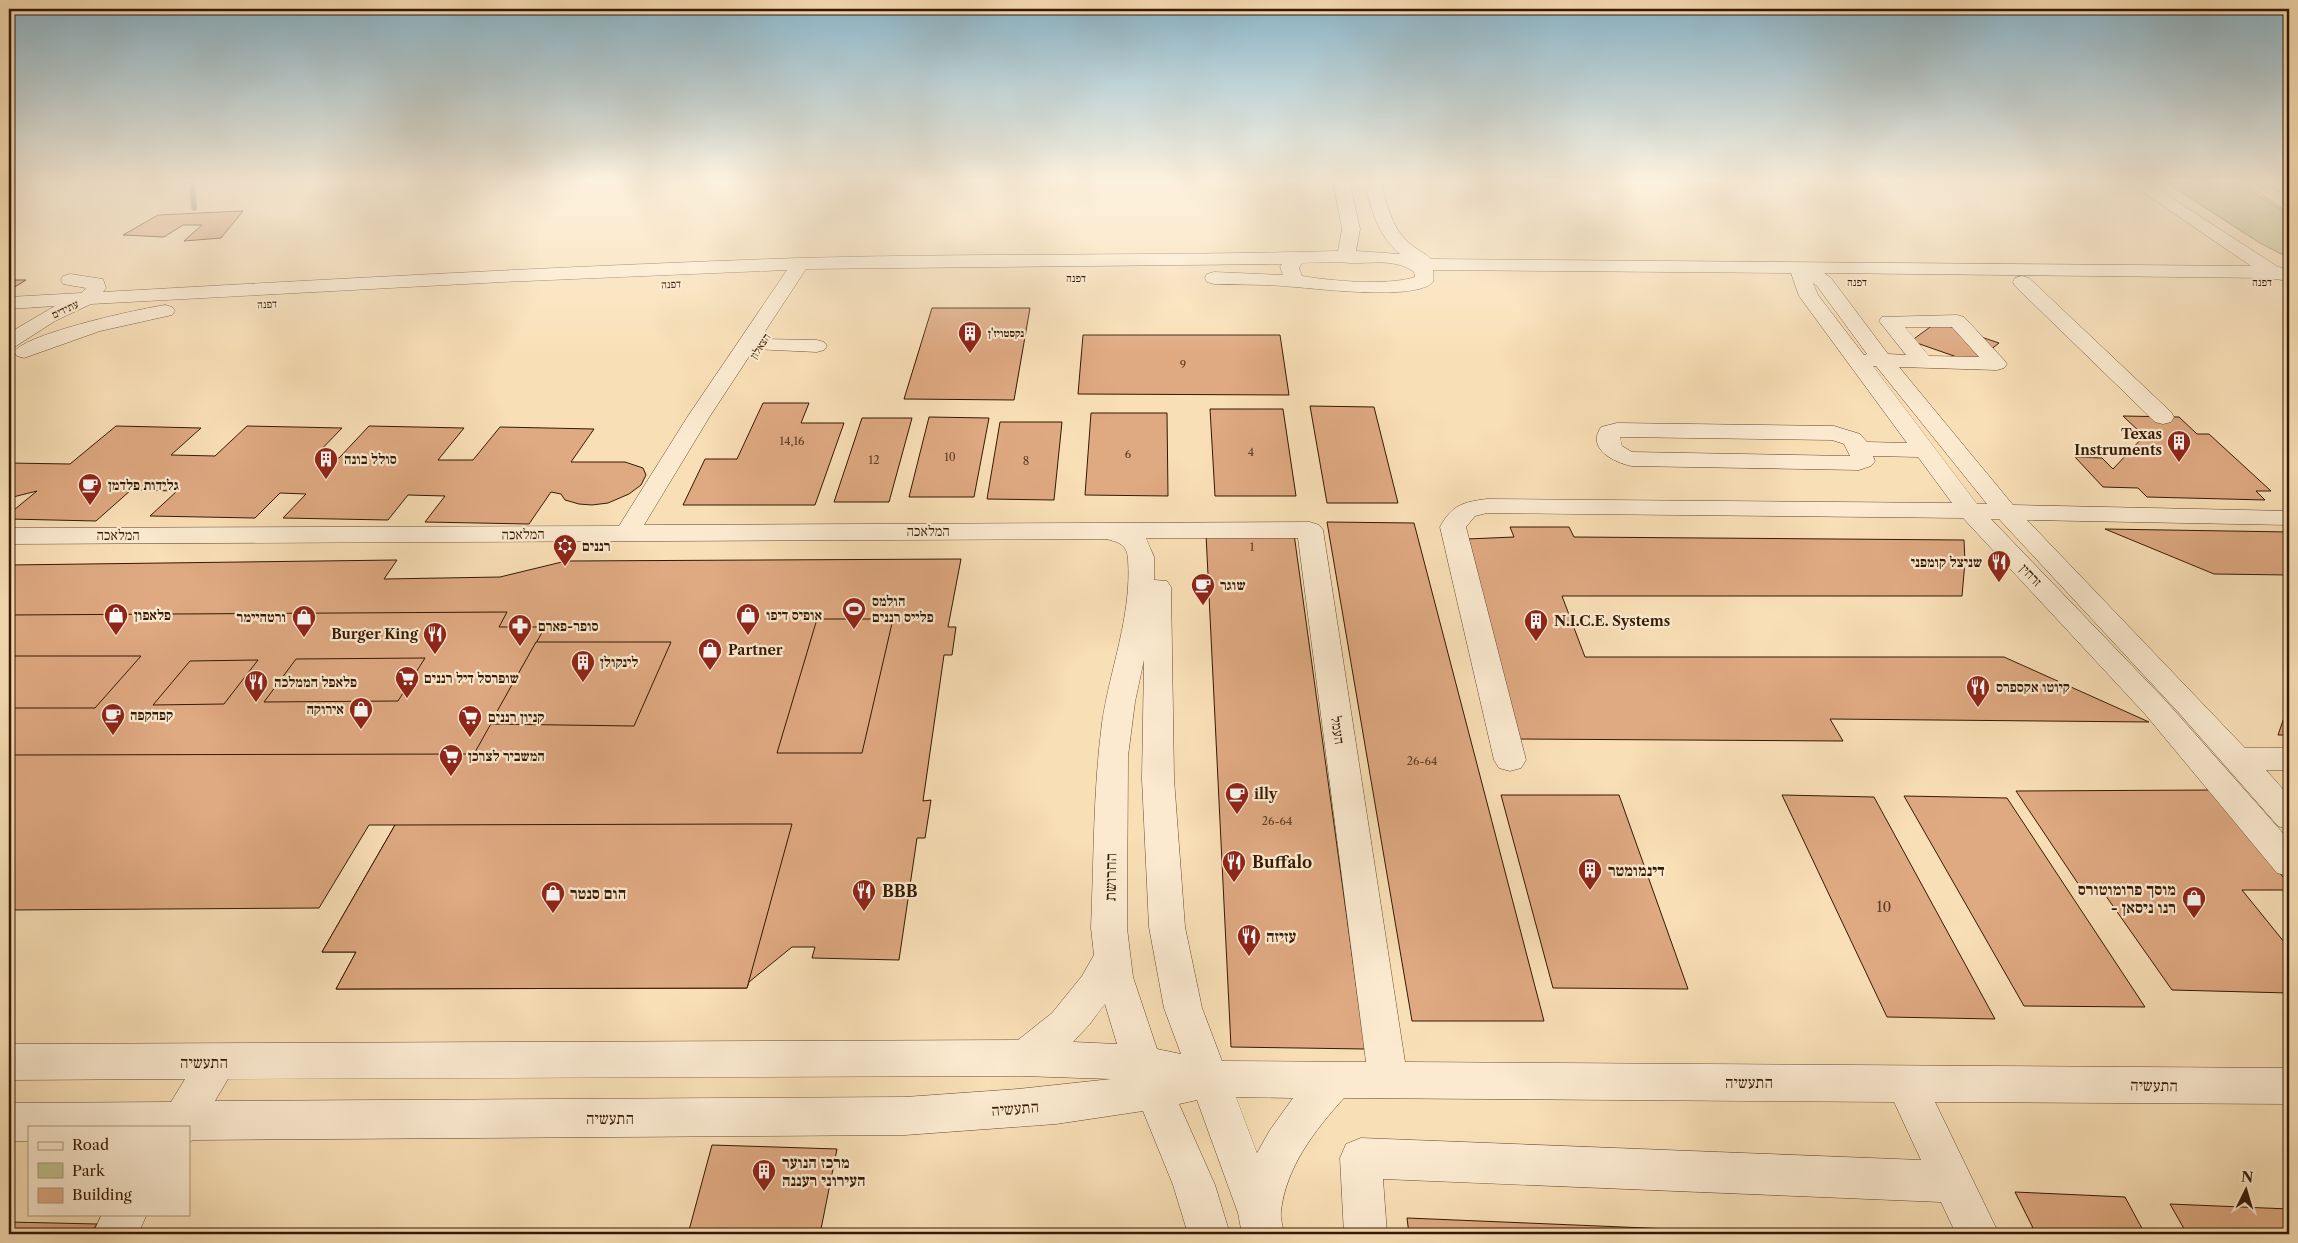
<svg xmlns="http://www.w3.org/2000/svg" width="2298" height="1243" viewBox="0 0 2298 1243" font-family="'Libre Caslon Text','Frank Ruhl Libre',serif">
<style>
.green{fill:#bfc18d;stroke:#7a6d48}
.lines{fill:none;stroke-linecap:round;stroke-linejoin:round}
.stream{stroke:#747b66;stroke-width:5.5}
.building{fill:#dfa982;stroke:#351902;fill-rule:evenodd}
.minor-casing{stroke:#664a2f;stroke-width:1}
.highway-casing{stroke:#351902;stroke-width:1}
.minor{fill:#fbead0;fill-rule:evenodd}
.highway{fill:#f9dfb6;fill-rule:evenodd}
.labels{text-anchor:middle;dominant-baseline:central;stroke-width:4.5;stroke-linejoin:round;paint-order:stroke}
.far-street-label{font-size:11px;fill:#351902;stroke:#fbead0}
.far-poi-label{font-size:11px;font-weight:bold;fill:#351902;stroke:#fbead0;text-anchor:start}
.number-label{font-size:11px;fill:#603d22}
.poi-label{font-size:14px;font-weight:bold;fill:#351902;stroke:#fbead0;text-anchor:start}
.street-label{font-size:14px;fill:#351902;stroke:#fbead0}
.near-number-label{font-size:14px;fill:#603d22}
.near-poi-label{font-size:16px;font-weight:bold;fill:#351902;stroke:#fbead0;text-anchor:start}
.near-street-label{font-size:16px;fill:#351902;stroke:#fbead0}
</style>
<rect width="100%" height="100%" fill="#f9dfb6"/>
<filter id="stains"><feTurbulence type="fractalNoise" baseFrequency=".004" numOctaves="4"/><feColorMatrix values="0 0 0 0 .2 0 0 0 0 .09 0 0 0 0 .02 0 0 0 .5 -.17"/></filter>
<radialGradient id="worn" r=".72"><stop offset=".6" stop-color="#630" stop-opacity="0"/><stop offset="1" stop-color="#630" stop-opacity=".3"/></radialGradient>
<polygon class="green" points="2162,180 2233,180 2289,215 2289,258 2260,243"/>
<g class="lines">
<polyline class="stream" points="192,180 194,208"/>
</g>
<g class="building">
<polygon points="243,211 221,238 184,241 202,225 183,225 164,237 123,235 158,215"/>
<polygon points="9,280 26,280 13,288 9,288"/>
<polygon points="932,308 1030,308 1014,400 904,399"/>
<polygon points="1937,322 1999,343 1974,363 1911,341"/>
<polygon points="1083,335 1280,335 1289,395 1078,394"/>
<polygon points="763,403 809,403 801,423 844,423 815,505 683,505 705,459 737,459"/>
<polygon points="1310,406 1374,407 1398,503 1327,503"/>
<polygon points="1210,409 1283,409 1296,496 1215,496"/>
<polygon points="1091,413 1167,413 1168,496 1085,495"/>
<polygon points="2123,416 2179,417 2197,434 2209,434 2271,491 2256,491 2265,500 2147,497 2138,488 2103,487 2075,457 2102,458 2113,469 2144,436"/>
<polygon points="929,417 989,418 974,497 909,497"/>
<polygon points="862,418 912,418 889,502 834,502"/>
<polygon points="1000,422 1062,422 1054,500 987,499"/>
<polygon points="116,426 201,428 171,455 215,456 247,426 342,428 314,457 339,458 369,426 464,428 438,460 473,460 500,427 594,429 571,462 625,462 643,468 646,475 641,485 629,494 608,503 592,505 579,504 565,500 561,494 551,492 529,524 425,522 445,496 408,495 388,520 283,518 306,494 280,493 255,518 150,516 177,491 131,490 96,521 9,519 9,514 37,491 9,498 9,463 70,464"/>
<polygon points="1327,522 1414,523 1544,1021 1412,1021"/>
<polygon points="1510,527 1569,527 1574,537 1964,540 1965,562 1962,596 1562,596 1585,657 2004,657 2149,722 1830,719 1843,741 1516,739 1467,539 1514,537"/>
<polygon points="2105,529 2289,532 2289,575 2214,574"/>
<polygon points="1206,534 1294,534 1365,1049 1231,1047"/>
<polygon points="961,559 948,627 956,627 952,655 944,655 923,801 931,800 925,838 917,838 899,960 812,958 815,947 792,947 749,982 747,988 336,989 356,952 322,952 395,825 369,825 319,908 9,910 9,565 397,560 384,579 500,577 566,561"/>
<path d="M 507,612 L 499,627 L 545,627 L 474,754 L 9,755 L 9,708 L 95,708 L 141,656 L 9,656 L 9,615 ZM 425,658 L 398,701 L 264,702 L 296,659 ZM 258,660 L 224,704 L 153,705 L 190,661 Z"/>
<polygon points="817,619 893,619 862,753 777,753"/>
<polygon points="536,642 671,642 634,726 490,724"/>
<polygon points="2289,703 2289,735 2278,735"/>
<polygon points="2210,790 2289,884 2289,890 2242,890 2289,948 2289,993 2172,990 2101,889 2081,888 2016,791"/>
<polygon points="1501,795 1619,795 1688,989 1553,988"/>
<polygon points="1782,795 1874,797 1995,1019 1887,1017"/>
<polygon points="1904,796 2007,798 2145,1007 2024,1006"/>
<polygon points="748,824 792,824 747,988 336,989 356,952 322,952 395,825"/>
<polygon points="712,1145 837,1149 820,1234 688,1234"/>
<polygon points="2015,1192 2125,1197 2145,1234 2036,1234"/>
<polygon points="2170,1204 2289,1209 2289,1234 2187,1234"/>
<polygon points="1407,1218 1790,1234 1409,1234"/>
<polygon points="9,1222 97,1224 90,1234 9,1234"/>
<polygon points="523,1230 521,1234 231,1234 233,1231"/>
</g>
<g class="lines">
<g class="minor-casing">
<g id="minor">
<path d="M 1333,180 L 1349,180 L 1360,229 L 1356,251 L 1400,254 C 1377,235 1371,208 1364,180 L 1380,180 C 1386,201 1391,227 1408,242 C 1415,249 1424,252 1431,259 L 2251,266 L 2125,180 L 2144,180 L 2278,267 L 2289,269 L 2289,281 L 2268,278 L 1824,273 L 1831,278 L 1888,354 L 1906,355 L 1879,321 L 1882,317 L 1957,315 L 1964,317 L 2004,360 L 2007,364 L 2004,368 L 1997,370 L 1899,367 L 2013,505 L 2289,511 L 2289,525 L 2027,520 L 2245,748 L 2289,748 L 2289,770 L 2266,770 L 2289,796 L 2289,830 L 2278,826 L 2179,713 L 1999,519 L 1991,519 L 2165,700 L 2289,840 L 2289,876 L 2277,873 L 2145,714 L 1963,518 L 1487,513 L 1475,516 L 1466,527 L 1526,760 L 1521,768 L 1510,771 L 1499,768 L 1494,760 L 1440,527 C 1452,505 1463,502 1487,499 L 1952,503 L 1918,457 L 1873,456 L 1875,461 L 1871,466 L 1859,470 L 1631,466 C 1614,462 1586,449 1601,427 L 1617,423 L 1834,426 L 1860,434 L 1867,442 L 1907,443 L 1799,296 L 1791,273 L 1433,270 C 1433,274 1435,281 1431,284 C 1409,300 1322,289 1294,287 C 1268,284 1241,285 1214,284 L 1207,282 L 1205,278 L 1207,274 L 1214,272 L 1283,275 L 1280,267 L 1282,264 L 806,269 L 760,339 L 817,340 L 824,342 L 827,346 L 824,350 L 817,352 L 754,349 L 710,416 L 644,525 L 1310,522 L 1319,525 L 1323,530 L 1405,1062 L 2289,1068 L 2289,1104 L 1935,1102 L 1999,1234 L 1956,1234 L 1941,1202 L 1383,1179 L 1387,1234 L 1344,1234 L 1340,1158 L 1346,1144 L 1361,1138 L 1921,1160 L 1894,1102 L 1344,1098 C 1315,1130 1286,1167 1281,1211 C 1280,1218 1283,1227 1284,1234 L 1242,1234 L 1238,1213 L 1197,1100 L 1179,1104 L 1215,1185 L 1230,1234 L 1188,1234 L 1173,1185 L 1143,1111 L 1056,1124 L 905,1135 L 193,1140 L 189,1142 L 189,1127 L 29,1127 L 29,1141 L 9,1141 L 9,1103 L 171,1102 L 185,1079 L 9,1080 L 9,1044 L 1018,1040 L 1052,1013 L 1082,976 L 1094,955 L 1091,928 C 1094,860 1093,791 1102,723 C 1110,668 1132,616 1128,559 C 1127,544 1118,542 1106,539 L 9,544 L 9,528 L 619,526 L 688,416 L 787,270 L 502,282 L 91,304 L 55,321 L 16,346 L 9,348 L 9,333 L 55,306 L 9,309 L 9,297 L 81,293 L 86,288 L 63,284 L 61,280 L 63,276 L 70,274 L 103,279 L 106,288 L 103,292 C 334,279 566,266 798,258 C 978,253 1158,256 1338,251 L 1342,229 ZM 1340,262 C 1364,266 1393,256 1414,272 L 1415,277 C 1387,286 1332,281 1302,276 L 1299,268 L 1302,263 ZM 1813,283 L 1817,286 L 1867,354 L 1864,355 L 1818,295 ZM 1905,327 L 1952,327 L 1979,357 L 1929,356 ZM 1873,366 L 1876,366 L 1987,504 L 1977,504 ZM 1620,437 L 1832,440 L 1844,444 L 1850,456 L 1632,452 L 1622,446 ZM 1146,538 L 1298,538 L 1366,1062 L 1222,1061 L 1202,1008 L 1185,927 L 1174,779 L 1171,587 L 1167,581 L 1154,580 L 1154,557 ZM 1144,660 L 1142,779 L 1149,927 L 1164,1008 L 1181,1054 L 1157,1049 L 1133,977 L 1127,928 L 1128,756 L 1135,702 ZM 1105,1004 L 1117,1044 L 1073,1042 L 1089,1025 ZM 1022,1076 L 1111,1079 L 1018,1089 L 905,1097 L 215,1101 L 228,1079 ZM 1236,1097 L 1293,1098 L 1270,1130 L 1257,1153 Z"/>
<polygon points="2022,276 2029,278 2171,412 2174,417 2171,422 2163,424 2155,422 2015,286 2013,282 2015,278"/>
<path d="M 165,305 L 172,307 L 175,311 L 172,315 L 100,331 L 24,358 L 17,356 L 14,352 C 27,333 139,309 165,305 Z"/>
<polygon points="102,1214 147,1214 138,1234 93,1234"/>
</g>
</g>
<g class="highway-casing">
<polygon id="highway" points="2241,180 2261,180 2289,198 2289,210 2283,209"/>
</g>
<use href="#minor" class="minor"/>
<use href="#highway" class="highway"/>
</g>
<linearGradient id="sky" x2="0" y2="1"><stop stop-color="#8ab8cf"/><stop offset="0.51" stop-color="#fcf1de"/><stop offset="1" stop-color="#fcf1de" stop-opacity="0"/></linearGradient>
<rect width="2298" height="354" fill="url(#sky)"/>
<defs>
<g id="building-pin" transform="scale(1.25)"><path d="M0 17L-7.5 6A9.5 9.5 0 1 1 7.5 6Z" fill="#8f2418" stroke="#fbead0"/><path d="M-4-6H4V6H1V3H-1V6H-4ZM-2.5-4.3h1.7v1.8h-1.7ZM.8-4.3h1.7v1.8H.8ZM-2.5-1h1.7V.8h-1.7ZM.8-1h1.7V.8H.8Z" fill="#fff"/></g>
<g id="cafe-pin" transform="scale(1.25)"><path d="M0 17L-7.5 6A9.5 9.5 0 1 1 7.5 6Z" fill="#8f2418" stroke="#fbead0"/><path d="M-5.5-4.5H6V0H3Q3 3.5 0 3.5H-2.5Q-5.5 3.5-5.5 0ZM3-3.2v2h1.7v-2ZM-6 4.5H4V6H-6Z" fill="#fff"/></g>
<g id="synagogue-pin" transform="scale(1.25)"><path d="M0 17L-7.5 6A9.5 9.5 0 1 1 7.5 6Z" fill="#8f2418" stroke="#fbead0"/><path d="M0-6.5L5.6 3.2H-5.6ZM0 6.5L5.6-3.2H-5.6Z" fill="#fff"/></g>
<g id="restaurant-pin" transform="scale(1.25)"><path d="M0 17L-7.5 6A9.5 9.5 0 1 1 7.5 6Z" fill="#8f2418" stroke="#fbead0"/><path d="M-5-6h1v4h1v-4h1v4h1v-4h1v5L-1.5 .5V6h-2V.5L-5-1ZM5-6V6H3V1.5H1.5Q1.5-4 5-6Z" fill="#fff"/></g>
<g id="stadium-pin" transform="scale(1.25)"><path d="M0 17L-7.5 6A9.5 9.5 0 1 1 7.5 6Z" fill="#8f2418" stroke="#fbead0"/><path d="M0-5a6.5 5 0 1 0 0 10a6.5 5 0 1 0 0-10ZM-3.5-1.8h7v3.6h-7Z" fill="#fff"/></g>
<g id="shop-pin" transform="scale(1.25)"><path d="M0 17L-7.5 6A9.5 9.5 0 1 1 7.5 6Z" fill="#8f2418" stroke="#fbead0"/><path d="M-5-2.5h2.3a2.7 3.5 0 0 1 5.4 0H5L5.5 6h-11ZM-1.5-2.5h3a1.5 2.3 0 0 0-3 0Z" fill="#fff"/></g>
<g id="pharmacy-pin" transform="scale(1.25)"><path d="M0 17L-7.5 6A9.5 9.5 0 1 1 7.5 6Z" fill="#8f2418" stroke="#fbead0"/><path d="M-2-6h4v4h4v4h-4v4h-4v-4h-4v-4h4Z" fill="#fff"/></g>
<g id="supermarket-pin" transform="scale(1.25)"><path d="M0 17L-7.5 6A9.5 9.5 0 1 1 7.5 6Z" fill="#8f2418" stroke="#fbead0"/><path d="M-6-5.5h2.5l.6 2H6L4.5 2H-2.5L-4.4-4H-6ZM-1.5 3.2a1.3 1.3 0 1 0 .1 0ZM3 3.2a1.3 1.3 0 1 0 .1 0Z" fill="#fff"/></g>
</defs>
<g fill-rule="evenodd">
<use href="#building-pin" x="970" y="333"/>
<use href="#building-pin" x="2179" y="442"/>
<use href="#building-pin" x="326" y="459"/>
<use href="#cafe-pin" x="90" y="485"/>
<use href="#synagogue-pin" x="565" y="546"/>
<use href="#restaurant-pin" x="1999" y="562"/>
<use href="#cafe-pin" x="1203" y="585"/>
<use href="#stadium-pin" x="854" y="609"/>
<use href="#shop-pin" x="116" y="615"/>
<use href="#shop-pin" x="748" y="615"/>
<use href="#shop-pin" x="304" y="617"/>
<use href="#building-pin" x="1536" y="621"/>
<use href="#pharmacy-pin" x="520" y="626"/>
<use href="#restaurant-pin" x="435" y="634"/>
<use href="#shop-pin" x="710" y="650"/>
<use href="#building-pin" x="583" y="662"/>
<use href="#supermarket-pin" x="407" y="678"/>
<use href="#restaurant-pin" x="256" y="682"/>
<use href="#restaurant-pin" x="1978" y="687"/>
<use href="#shop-pin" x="361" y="709"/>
<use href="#cafe-pin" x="113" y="715"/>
<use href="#supermarket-pin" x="470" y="717"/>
<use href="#supermarket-pin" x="451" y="756"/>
<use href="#cafe-pin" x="1237" y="794"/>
<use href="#restaurant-pin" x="1234" y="862"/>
<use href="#building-pin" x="1590" y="870"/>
<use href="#restaurant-pin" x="864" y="891"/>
<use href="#shop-pin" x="553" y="893"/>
<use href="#shop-pin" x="2194" y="898"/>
<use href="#restaurant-pin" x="1249" y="936"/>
<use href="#building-pin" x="764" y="1171"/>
</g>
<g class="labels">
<g class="far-street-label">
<text x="1076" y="278">דפנה</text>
<text x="1857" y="282">דפנה</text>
<text x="2262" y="282">דפנה</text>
<text transform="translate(671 284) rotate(-3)">דפנה</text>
<text transform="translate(267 304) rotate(-3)">דפנה</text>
<text transform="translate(65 309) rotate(-26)">עתידים</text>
<text transform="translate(760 346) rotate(-57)">הצאלון</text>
</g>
<g class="far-poi-label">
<text x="988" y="333">נקסטויז'ן</text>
</g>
<g class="number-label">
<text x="1183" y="365">9</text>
<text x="792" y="441">14,16</text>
<text x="1251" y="452">4</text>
<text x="1128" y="454">6</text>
<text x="950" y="457">10</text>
<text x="874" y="460">12</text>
<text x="1026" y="461">8</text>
<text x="1252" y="547">1</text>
<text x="1422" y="761">26-64</text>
<text x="1277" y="821">26-64</text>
</g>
<g class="poi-label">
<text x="2162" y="434" text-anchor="end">Texas<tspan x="2162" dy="16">Instruments</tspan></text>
<text x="344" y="459">סולל בונה</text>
<text x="108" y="485">גלידות פלדמן</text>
<text x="582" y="546">רננים</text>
<text x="1982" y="562" text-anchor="end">שניצל קומפני</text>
<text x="1220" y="585">שוגר</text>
<text x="872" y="601">הולמס<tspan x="872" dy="16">פלייס רננים</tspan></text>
<text x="134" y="615">פלאפון</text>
<text x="766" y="615">אופיס דיפו</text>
<text x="286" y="617" text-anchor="end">ורטהיימר</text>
<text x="1554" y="621">N.I.C.E. Systems</text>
<text x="538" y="626">סופר-פארם</text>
<text x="418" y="634" text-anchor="end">Burger King</text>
<text x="728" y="650">Partner</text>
<text x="600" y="662">לינקולן</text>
<text x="424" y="678">שופרסל דיל רננים</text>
<text x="274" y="682">פלאפל הממלכה</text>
<text x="1996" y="687">קיוטו אקספרס</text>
<text x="344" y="709" text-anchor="end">אירוקה</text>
<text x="130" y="715">קפהקפה</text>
<text x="488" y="717">קניון רננים</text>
<text x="468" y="756">המשביר לצרכן</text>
<text x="1254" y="794">illy</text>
</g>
<g class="street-label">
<text x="928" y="531">המלאכה</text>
<text transform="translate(523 534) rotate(-1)">המלאכה</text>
<text x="118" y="535">המלאכה</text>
<text transform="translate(2031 575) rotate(46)">זרחין</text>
<text transform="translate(1338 730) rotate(82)">העמל</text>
</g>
<g class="near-number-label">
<text x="1884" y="907">10</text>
</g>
<g class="near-poi-label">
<text x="1252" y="862">Buffalo</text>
<text x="1608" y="870">דינמומטר</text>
<text x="2176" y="889" text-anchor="end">מוסך פרומוטורס<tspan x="2176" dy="18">- רנו ניסאן</tspan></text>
<text x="882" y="891">BBB</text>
<text x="570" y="893">הום סנטר</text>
<text x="1266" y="936">עזיזה</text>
<text x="782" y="1162">מרכז הנוער<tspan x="782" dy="18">העירוני רעננה</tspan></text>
</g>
<g class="near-street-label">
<text transform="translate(1110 877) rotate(-89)">החרושת</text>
<text x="204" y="1062">התעשיה</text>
<text x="1749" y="1082">התעשיה</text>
<text transform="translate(2154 1085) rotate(1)">התעשיה</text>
<text transform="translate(1015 1108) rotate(-5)">התעשיה</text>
<text x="610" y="1118">התעשיה</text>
</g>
</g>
<rect width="2298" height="1243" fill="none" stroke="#f9dfb6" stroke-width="30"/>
<rect x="10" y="10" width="2278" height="1223" fill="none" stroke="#351902" stroke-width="2.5"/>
<rect x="15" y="15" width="2268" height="1213" fill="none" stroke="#351902"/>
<rect x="28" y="1126" width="162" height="90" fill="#fbead0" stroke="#ac967e"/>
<rect x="38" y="1142" width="25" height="8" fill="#fbead0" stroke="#ac967e"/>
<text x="72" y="1150" font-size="15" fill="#351902">Road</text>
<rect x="38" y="1163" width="25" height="15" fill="#bfc18d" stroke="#ac967e"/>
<text x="72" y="1176" font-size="15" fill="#351902">Park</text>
<rect x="38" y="1188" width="25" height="15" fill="#dfa982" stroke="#ac967e"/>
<text x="72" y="1200" font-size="15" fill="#351902">Building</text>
<g transform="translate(2246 1190) rotate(5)" stroke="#fbead0" stroke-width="4" paint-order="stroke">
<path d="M0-4L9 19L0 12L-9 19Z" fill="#351902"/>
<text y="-8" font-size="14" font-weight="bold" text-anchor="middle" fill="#351902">N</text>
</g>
<rect width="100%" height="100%" filter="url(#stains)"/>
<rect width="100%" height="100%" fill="url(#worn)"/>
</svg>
